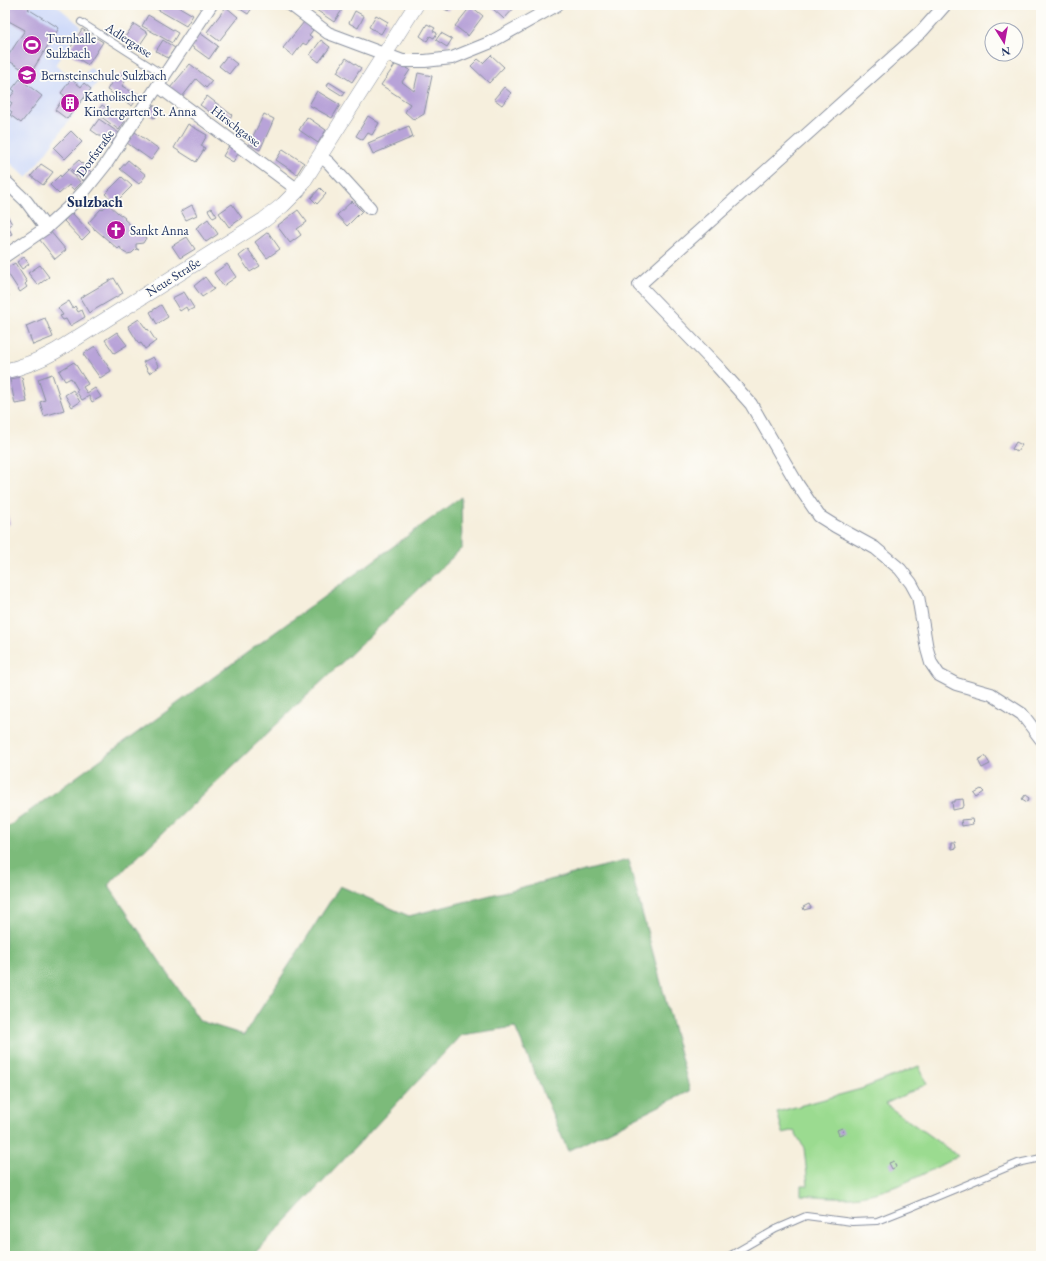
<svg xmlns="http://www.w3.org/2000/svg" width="1046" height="1261" viewBox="0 0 1046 1261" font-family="'EB Garamond',serif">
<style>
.built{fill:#cfdaf9}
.green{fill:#9bdb90;stroke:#5b8577}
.forest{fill:#7cbb7a;stroke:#4c756c}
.building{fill:#b8a3d8}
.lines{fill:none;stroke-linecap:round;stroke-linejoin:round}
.service-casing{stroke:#888f9e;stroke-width:8}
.minor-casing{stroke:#888f9e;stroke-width:14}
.tertiary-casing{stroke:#888f9e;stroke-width:16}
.service{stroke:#fff;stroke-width:6}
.minor{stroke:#fff;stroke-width:12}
.tertiary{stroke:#fff;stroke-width:15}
.labels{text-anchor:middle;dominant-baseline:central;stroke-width:3.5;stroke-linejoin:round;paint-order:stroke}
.poi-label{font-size:13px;fill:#1b2f5e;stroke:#fdfcf7;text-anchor:start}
.street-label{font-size:13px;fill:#1b2f5e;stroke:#fdfcf7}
.quarter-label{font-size:15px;font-weight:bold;fill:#1b2f5e;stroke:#fdfcf7}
</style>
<rect width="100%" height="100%" fill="#fdfcf7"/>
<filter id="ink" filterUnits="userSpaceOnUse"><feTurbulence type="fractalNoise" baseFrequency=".025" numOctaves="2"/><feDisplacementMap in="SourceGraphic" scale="8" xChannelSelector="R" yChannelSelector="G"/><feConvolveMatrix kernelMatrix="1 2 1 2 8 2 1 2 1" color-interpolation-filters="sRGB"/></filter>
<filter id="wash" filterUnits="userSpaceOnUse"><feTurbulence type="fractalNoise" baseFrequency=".012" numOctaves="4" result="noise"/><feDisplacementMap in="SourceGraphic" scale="16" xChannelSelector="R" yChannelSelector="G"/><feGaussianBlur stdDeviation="0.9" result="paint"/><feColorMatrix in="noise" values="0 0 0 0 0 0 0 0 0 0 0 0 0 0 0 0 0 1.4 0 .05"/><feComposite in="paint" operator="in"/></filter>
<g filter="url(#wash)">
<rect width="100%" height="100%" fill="#f6efdd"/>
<polygon class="built" points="5,5 56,5 81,26 55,65 78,81 90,68 102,76 27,178 5,158"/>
<path class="green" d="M 919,1066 L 927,1084 L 885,1104 L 958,1156 C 924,1174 889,1194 851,1197 C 834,1198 818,1196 801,1195 L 801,1185 L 808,1185 L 804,1148 L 794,1130 L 783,1133 L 777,1112 L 861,1089 Z"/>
<polygon class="forest" points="461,497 462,548 108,885 200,1021 244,1035 340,886 409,916 628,860 690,1091 568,1151 515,1027 461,1035 253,1256 5,1256 5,829"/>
<g id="blocks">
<g class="building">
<polygon points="5,5 32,5 28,9 59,28 30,74 6,59 25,30 5,19"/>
<polygon points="150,5 176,5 193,15 186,26"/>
<polygon points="234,5 254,5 248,14"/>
<polygon points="309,5 334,5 342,10 334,22"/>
<polygon points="438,5 451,5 448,11"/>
<polygon points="494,5 515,5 516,6 504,19 492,8"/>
<polygon points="471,6 483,16 468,36 455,26"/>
<polygon points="226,7 238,17 219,41 207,32"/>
<polygon points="355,11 364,16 358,28 349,23"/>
<polygon points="148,15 178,33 172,43 142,26"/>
<polygon points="376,15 388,22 381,34 369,27"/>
<polygon points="304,22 313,30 309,35 312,37 306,45 303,43 293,56 283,48"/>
<polygon points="134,24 148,33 139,46 125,37"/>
<polygon points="427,24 435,28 433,31 437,33 434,38 430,36 427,41 420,36"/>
<polygon points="82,29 103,42 88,65 68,52"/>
<polygon points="200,33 218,46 209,59 191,46"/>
<polygon points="441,33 452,39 447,47 436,40"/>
<polygon points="163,40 175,48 168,58 156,51"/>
<polygon points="321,40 330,47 319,62 310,55"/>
<polygon points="491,55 504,67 489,83 471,66 478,59 483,63"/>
<polygon points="227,56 237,64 229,74 219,66"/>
<polygon points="346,58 361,68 352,82 337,72"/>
<polygon points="397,62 410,70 402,82 414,91 418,73 432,76 424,114 414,120 405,112 410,104 381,85"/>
<polygon points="190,64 212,81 206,88 196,79 182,97 170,88"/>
<polygon points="122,73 128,77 122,86 139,96 132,106 107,90 113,80 116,82"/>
<polygon points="20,79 42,96 21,123 10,115 12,112 8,109 12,103 8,100 15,91 12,89"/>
<polygon points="71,79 81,87 84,83 91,89 67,119 55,110 65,96 61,93"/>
<polygon points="329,82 345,92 343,96 327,86"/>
<polygon points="504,87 511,93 502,105 494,99"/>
<polygon points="317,91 340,105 332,118 309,105"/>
<polygon points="207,96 232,115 226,123 200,105"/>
<polygon points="102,105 125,121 119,130 96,113"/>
<polygon points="153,105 160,109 154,118 148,114"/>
<polygon points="264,114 274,119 260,150 249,144"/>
<polygon points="368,116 379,123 372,135 368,133 363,140 356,136"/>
<polygon points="307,117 326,130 318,143 299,130"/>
<polygon points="99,119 119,133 111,144 91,130"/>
<polygon points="188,124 207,135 201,146 205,148 196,162 174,148"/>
<polygon points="409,126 413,137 373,154 368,143"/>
<polygon points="71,131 82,142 65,159 54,148"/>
<polygon points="135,132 159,149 151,160 127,143"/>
<polygon points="229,146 239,152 233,162 223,156"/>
<polygon points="283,149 304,163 297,174 276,160"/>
<polygon points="79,160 91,172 83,181 70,168"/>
<polygon points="128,160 146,175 139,184 120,169"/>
<polygon points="41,164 53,172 43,185 31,176"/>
<polygon points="69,169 81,183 74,190 69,185 59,194 50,185 60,175 61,177"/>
<polygon points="122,177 132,186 115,203 105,194"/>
<polygon points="320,188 326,194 317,204 311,198"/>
<polygon points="352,201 362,211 347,226 337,215"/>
<polygon points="108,204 118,213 125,218 124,219 135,229 139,233 142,233 142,235 146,238 143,243 136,244 136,248 139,250 136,249 132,253 127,254 122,251 120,247 118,249 95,229 95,230 94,229 94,228 88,223 101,209 102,210"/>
<polygon points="232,204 242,218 229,227 219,213"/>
<polygon points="192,205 197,215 186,220 181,211"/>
<polygon points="212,208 217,216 213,218 208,210"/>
<polygon points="298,210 307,222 297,229 301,235 290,243 277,226"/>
<polygon points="72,213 90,232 82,240 64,221"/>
<polygon points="7,215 12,224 8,227 12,234 5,238 5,216"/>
<polygon points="208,219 218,234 206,242 196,228"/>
<polygon points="50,231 66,250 55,259 39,239"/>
<polygon points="268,232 280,249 267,258 255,242"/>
<polygon points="187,237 195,249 180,258 172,246"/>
<polygon points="248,249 260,266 250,272 239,256"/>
<polygon points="24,257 29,264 22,269 17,262"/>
<polygon points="15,263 27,282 25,284 27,287 20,292 5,269"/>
<polygon points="227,264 236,277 223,286 214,273"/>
<polygon points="40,265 49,277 38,285 28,273"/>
<polygon points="205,277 214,289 202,297 194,286"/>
<polygon points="114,278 123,293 89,313 80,298"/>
<polygon points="5,286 9,296 5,298"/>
<polygon points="184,292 194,308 188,311 186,307 180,311 172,298"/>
<polygon points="69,301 73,308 75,306 78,312 82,310 85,317 70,326 66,319 63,320 60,316 63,315 58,308"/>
<polygon points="161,305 168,317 157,324 150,312"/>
<polygon points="45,318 53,337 33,345 26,326"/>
<polygon points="139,319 147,330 148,329 156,341 145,349 141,343 139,344 128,326"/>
<polygon points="117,332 127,345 114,353 105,340"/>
<polygon points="95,346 111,371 100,378 83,354"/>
<polygon points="153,357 159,367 149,373 143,362"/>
<polygon points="74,362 88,384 83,387 87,393 95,388 101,397 92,402 89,396 82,400 76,391 78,390 71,378 65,381 59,371"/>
<polygon points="52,374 64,410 44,416 40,402 45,400 38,379"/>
<polygon points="22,377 27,402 15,404 10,379"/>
<polygon points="73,390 80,402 72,407 65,395"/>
<polygon points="1016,442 1022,445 1017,452 1012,449"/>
<polygon points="5,506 10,524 5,526"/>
<polygon points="985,756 990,764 982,768 978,760"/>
<polygon points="981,789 984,792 977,797 974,793"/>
<polygon points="1025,795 1029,798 1027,802 1022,799"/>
<polygon points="963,799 964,806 962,807 962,808 953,810 952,802 955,802 955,800"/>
<polygon points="972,819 973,824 962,826 961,820"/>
<polygon points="951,842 955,842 956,848 951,849"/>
<polygon points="809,904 811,908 804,910 803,907"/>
<polygon points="842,1128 844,1133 839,1135 837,1130"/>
<polygon points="894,1161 896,1167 892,1169 889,1163"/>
</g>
</g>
</g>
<g filter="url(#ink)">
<use href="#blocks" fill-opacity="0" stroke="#888f9e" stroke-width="1"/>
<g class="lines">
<g class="service-casing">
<g id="service">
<polyline points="81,22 164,75"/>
<polyline points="729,1256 776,1229 806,1216 852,1222 877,1221 910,1208 1018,1163 1041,1158"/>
</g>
</g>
<g class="minor-casing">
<g id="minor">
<polyline points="291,5 328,33 403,61 425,61 452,58 489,43 557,5"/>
<polyline points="945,5 922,31 639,285 718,367 751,404 798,485 819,516 835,526 875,548 900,569 911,583 918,596 927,649 931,663 939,675 956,684 991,694 1022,714 1041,739"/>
<polyline points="158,86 298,190"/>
<polyline points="320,156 329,163 370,208"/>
<polyline points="5,181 26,201 46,228"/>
<polyline points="5,256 46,228 71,205 86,189 106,164 211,5"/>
</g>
</g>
<g class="tertiary-casing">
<path id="tertiary" d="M 5,371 C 24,367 40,360 56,351 L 264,220 L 283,205 L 298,190 L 416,5"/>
</g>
<use href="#service" class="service"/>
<use href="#minor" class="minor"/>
<use href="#tertiary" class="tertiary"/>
</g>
</g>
<defs>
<g id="stadium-disc" transform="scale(1)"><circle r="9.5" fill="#b5179e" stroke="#fdfcf7"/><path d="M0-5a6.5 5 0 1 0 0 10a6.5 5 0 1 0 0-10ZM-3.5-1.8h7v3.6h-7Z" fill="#fff"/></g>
<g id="school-disc" transform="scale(1)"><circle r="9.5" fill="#b5179e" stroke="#fdfcf7"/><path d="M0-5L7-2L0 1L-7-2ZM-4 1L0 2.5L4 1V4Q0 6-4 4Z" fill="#fff"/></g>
<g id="building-disc" transform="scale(1)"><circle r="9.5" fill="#b5179e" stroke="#fdfcf7"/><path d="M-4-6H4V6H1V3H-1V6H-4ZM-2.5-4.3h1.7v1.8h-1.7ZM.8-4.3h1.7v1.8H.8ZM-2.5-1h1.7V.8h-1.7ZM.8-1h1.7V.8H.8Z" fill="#fff"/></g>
<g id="church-disc" transform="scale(1)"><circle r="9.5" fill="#b5179e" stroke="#fdfcf7"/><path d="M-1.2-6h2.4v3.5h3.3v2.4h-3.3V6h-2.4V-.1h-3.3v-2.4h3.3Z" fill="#fff"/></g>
</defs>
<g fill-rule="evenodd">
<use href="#stadium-disc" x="32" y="45"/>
<use href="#school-disc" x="27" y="75"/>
<use href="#building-disc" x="70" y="103"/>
<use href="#church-disc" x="116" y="230"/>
</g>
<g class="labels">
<g class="poi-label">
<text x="46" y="38">Turnhalle<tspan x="46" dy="15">Sulzbach</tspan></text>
<text x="41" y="75">Bernsteinschule Sulzbach</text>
<text x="84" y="96">Katholischer<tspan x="84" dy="15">Kindergarten St. Anna</tspan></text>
<text x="130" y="230">Sankt Anna</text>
</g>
<g class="street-label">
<text transform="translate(129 40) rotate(33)">Adlergasse</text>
<text transform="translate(236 126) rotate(37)">Hirschgasse</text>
<text transform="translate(95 153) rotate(-54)">Dorfstraße</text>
<text transform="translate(173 277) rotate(-32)">Neue Straße</text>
</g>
<g class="quarter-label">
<text x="95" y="201">Sulzbach</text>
</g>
</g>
<rect width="1046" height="1261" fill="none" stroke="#fdfcf7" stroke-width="20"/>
<g transform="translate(1004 42) rotate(169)"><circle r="19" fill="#fdfcf7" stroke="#a3aaba"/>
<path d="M0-3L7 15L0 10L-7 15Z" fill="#b5179e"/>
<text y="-6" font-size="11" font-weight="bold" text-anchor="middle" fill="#1b2f5e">N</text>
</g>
</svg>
